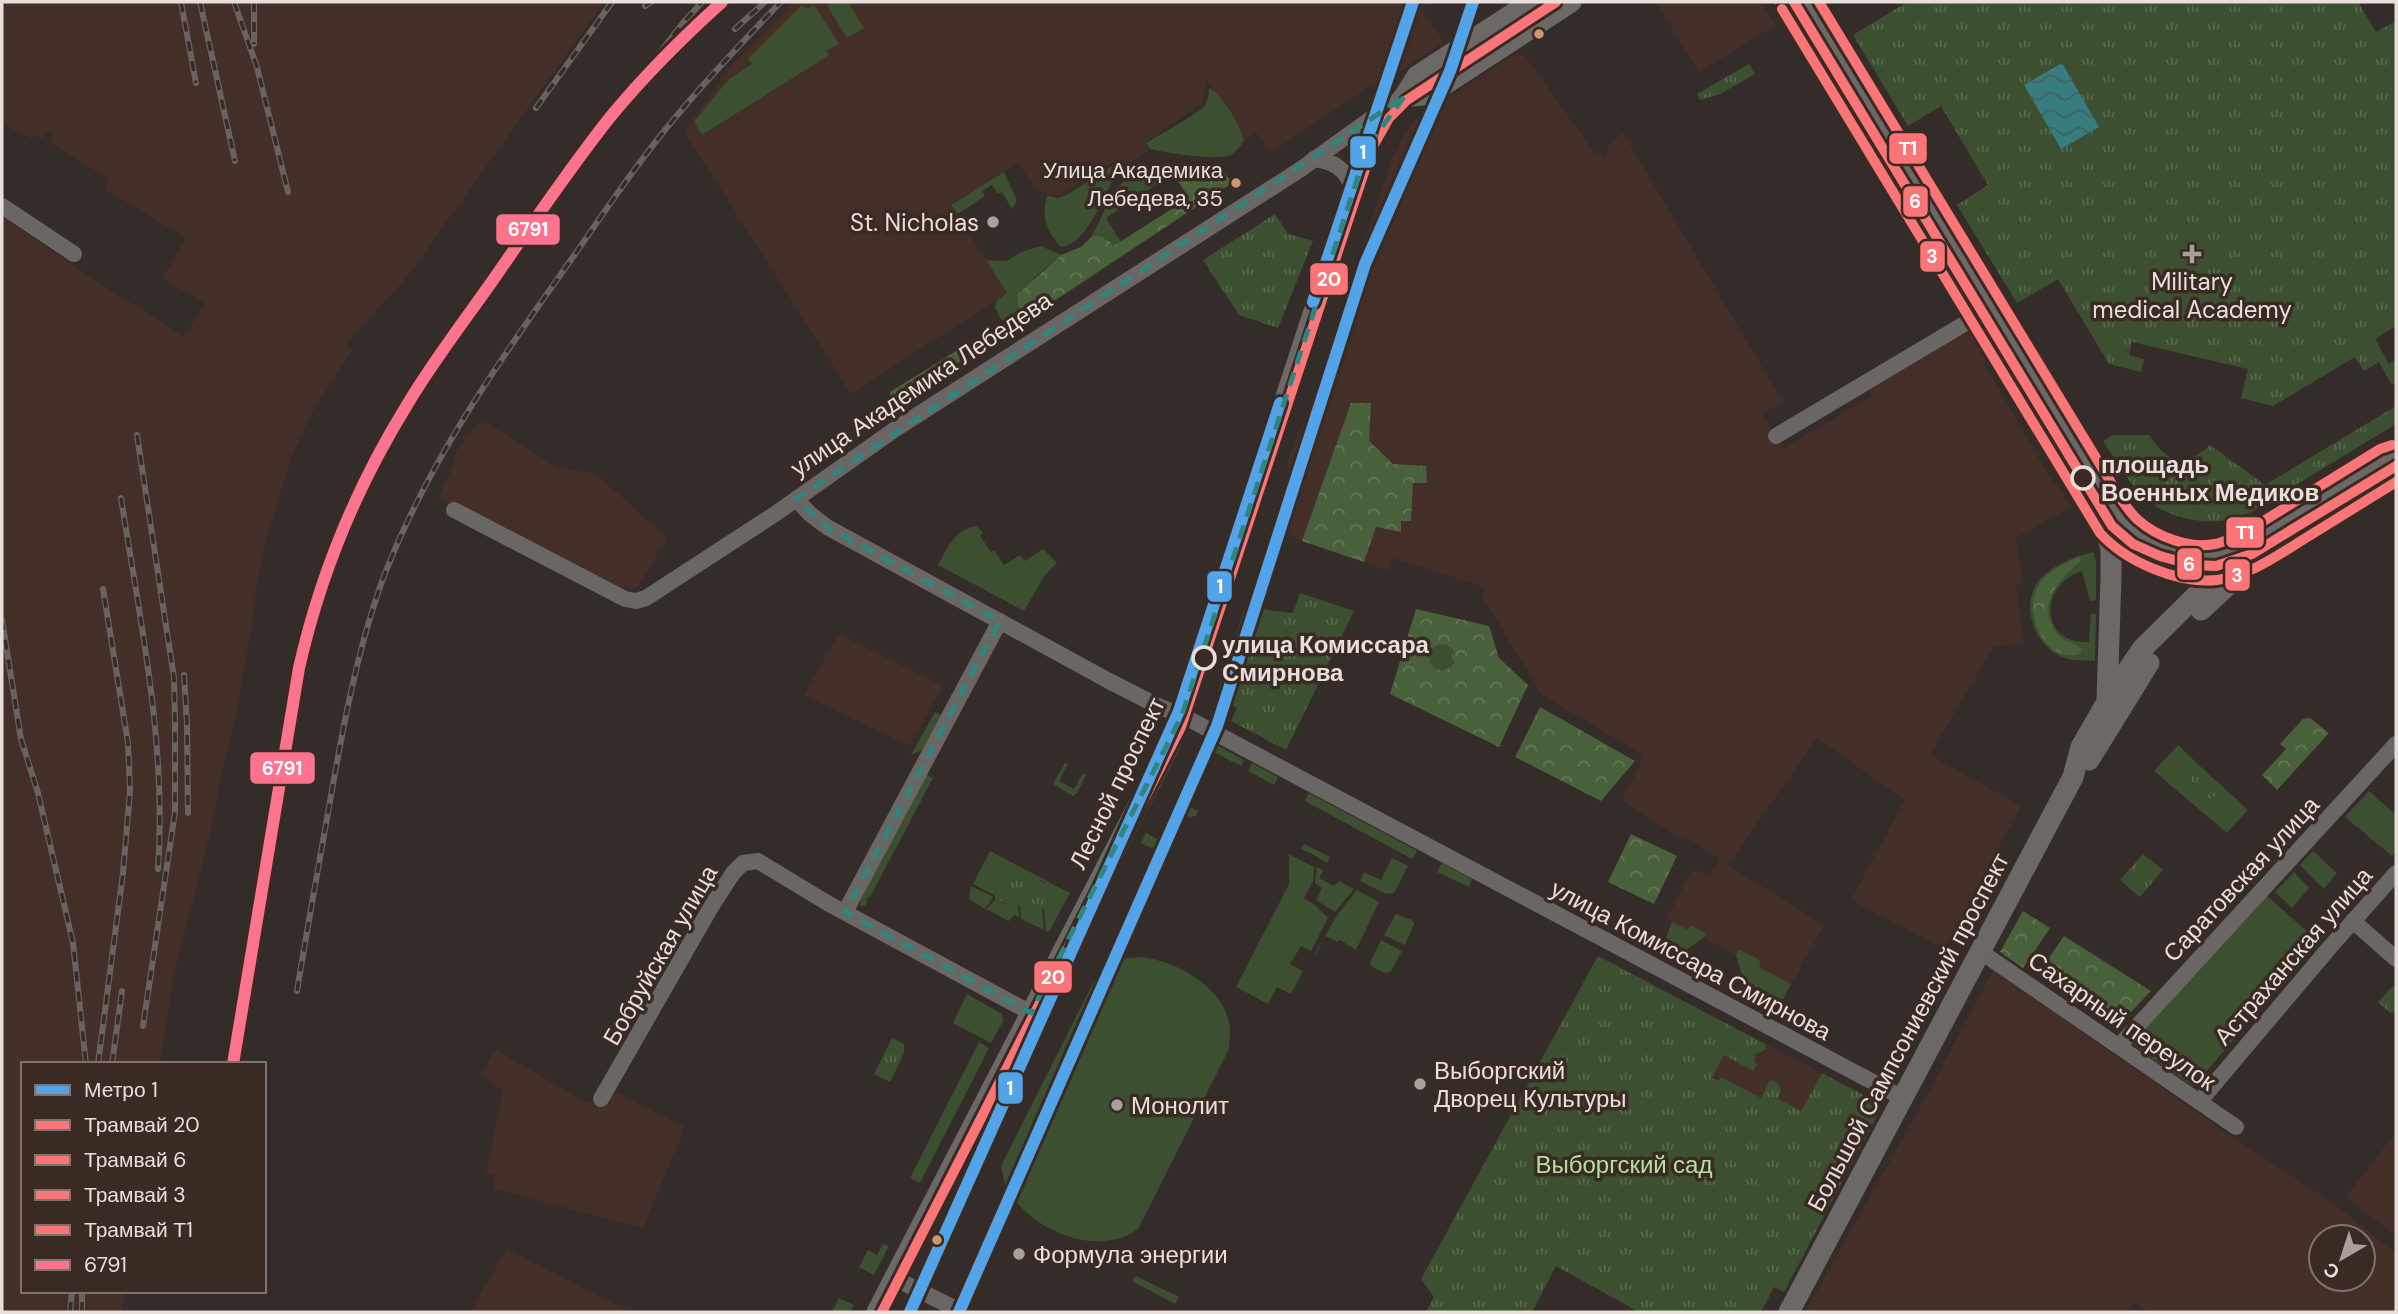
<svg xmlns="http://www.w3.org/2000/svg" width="2398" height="1314" viewBox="0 0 2398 1314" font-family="'DM Sans',sans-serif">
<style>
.built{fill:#432f27;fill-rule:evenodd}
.grass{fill:#3c4f30}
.forest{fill:url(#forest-crowns)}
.park{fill:url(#park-tufts)}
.water{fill:url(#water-waves)}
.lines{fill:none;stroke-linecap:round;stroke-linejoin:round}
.street{stroke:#6a6664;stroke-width:16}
.secondary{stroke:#6c6865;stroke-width:21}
.rail-casing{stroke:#686361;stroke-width:6}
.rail{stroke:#392a24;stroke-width:3.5;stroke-dasharray:10;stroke-linecap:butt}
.rail-1-casing{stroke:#392a24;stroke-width:18}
.rail-1{stroke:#fc738d;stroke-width:12}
.tram-1-casing{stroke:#392a24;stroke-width:16}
.tram-2-casing{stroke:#392a24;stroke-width:16}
.tram-3-casing{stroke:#392a24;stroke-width:16}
.tram-4-casing{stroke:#392a24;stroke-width:16}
.tram-1{stroke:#fa7577;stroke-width:10}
.tram-2{stroke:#fa7577;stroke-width:10}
.tram-3{stroke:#fa7577;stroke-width:10}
.tram-4{stroke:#fa7577;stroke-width:10}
.metro-1-casing{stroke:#392a24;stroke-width:18}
.metro-1{stroke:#53a3e8;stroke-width:12}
.marked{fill:none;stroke:#30867e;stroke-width:5;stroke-dasharray:14 9;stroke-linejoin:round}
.bus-dot{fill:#cd976f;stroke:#392a24;stroke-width:2.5}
.poi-dot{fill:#a9a09c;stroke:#392a24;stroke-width:2.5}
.stop-dot{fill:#392a24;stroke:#e8deda;stroke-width:3.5}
.labels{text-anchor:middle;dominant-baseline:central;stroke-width:7;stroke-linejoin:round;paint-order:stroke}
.bus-label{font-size:22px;fill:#e8deda;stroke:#392a24;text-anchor:end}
.poi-label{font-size:24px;fill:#e8deda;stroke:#392a24;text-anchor:start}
.street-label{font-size:24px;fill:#e8deda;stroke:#392a24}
.stop-label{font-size:24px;font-weight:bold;fill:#e8deda;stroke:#392a24;text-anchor:start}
.park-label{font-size:24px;fill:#b2e19b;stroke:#392a24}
.line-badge{stroke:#392a24;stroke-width:2.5}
.badge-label{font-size:19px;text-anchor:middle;font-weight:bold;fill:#fff}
</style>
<defs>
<pattern id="forest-crowns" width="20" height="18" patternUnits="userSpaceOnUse" patternTransform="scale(1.75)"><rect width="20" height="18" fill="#49613a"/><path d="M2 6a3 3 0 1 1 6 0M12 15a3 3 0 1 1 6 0" fill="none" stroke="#637756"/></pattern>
<pattern id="park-tufts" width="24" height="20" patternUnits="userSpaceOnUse" patternTransform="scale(1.75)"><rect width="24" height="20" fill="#3c4f30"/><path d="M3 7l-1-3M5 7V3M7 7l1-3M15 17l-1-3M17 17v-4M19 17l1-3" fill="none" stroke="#58684d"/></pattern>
<pattern id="water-waves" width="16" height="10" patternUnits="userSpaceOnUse" patternTransform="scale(1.75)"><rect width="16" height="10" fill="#387c7f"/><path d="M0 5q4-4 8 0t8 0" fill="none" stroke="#3e6263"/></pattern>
</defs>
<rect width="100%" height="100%" fill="#342c29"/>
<g class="built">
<polygon points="2,2 604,2 407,277 350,339 347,346 352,350 313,411 291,458 265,544 257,583 251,632 235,719 223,767 211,829 173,979 160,1064 23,1064 23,1291 125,1291 122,1312 2,1312 2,216 88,276 184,336 205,304 163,278 186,238 105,189 109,179 50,142 54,134 48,131 43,139 36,135 33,139 2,124"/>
<polygon points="794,2 1424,2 1426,6 1422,9 1444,42 1374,89 1371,86 1270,153 1256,132 1244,141 1206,79 1205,92 1202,103 1144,143 1149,150 1123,167 1117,160 1059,195 1048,194 1035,188 1018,163 951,205 1007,293 851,394 684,131 727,73 727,69"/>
<polygon points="1656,2 1760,2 1776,25 1699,72"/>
<polygon points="1517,53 1525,56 1594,152 1605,156 1610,144 1623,133 1783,402 1762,414 1783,448 1872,396 1869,389 1969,331 1986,360 1983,362 2055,486 2058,485 2071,507 2016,538 2023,584 2016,585 2024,643 1993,647 1930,755 2021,806 1944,949 1851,900 1905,800 1817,738 1728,865 1824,925 1780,1005 1744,982 1736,955 1704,938 1686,950 1666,938 1672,922 1667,919 1690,873 1694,870 1699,871 1709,876 1720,859 1688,838 1685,841 1622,800 1640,765 1642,758 1640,753 1542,695 1482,596 1484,587 1393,558 1389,571 1273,530 1286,494 1288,461 1297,435 1309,413 1349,286 1393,157 1405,132 1420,116"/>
<polygon points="482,420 557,467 596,474 667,538 638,587 616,587 438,498 454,465 456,452 466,437"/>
<polygon points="839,634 943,686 909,746 804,695"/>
<path d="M 1993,970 L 2219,1128 L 2333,1203 L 2396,1253 L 2396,1312 L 2148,1312 L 2133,1302 L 2126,1312 L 1805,1312 L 1931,1088 ZM 2321,1237 L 2363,1237 L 2363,1279 L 2321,1279 Z"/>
<polygon points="1737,1029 1835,1080 1808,1131 1707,1083"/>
<polygon points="495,1049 585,1102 604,1105 612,1090 685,1127 643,1228 494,1189 495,1175 486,1173 503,1090 481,1076"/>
<polygon points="2396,1132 2396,1236 2346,1197"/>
<polygon points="507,1249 631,1312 470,1312"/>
</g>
<g class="grass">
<polygon points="833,2 848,2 864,28 847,38 827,6"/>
<polygon points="802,5 807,9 814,5 839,44 826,51 829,55 702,135 694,122 728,80 752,64 748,59"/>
<path d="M 1209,88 C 1224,97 1240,124 1244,141 C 1240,146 1235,154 1228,156 C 1212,160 1167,153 1150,149 L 1146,143 C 1157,136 1200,113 1205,105 C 1208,100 1209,94 1209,88 Z"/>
<path d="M 1117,163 L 1120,168 C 1104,191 1090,243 1061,247 C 1047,232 1041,216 1047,196 L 1059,198 L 1070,193 Z"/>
<path d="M 1167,166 L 1184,166 L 1106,218 L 1121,242 L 1115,245 L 1101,236 L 1092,236 C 1116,191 1111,177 1167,166 Z"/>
<polygon points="1004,172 1017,200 1012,209 1002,192 998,194 992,185 982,191 985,196 958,214 951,205"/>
<polygon points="1041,246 1061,255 1033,279 1025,317 1030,317 1008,332 995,308 997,300 1007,293 986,260 1007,261 1021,252"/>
<path d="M 977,526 L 983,533 L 980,536 L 991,552 L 994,550 L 1004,565 L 1020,555 L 1025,561 L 1043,549 L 1057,563 L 1045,575 L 1024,611 L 938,565 C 948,547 955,529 977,526 Z"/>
<path d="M 2093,552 L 2096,561 L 2096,600 L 2090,601 L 2082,571 C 2036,587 2042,645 2089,642 L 2091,614 L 2096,614 L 2095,661 C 2084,660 2072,661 2062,657 C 2034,645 2019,604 2040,579 C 2054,564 2074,557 2093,552 Z"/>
<polygon points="935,712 941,715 922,750 911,755"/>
<polygon points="1206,739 1244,760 1241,766 1203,747"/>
<polygon points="2178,745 2201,767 2189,780 2198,788 2194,793 2204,794 2211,800 2223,787 2248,810 2227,833 2154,771"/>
<polygon points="1065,763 1068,764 1059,781 1074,789 1083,773 1086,775 1077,793 1073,796 1053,784"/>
<polygon points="1252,763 1278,777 1274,785 1248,771"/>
<polygon points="926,774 933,778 870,897 868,897 866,906 860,906 861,899"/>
<polygon points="2369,791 2396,815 2396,851 2392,856 2345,817"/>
<polygon points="1309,793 1414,849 1417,851 1412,859 1305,801"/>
<polygon points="1177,800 1198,811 1196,816 1189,817 1173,808"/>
<polygon points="1146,833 1168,845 1164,854 1141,843"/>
<polygon points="1304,844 1330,857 1327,863 1311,853 1301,849"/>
<polygon points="990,851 1070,893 1049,932 1046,931 1044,909 1053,913 1044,888 1046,883 1040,880 1037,884 1030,880 1033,875 1023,877 1016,882 1001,879 994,895 973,884"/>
<polygon points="2313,851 2337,873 2324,889 2300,865"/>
<polygon points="1289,854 1314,867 1313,881 1304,898 1315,905 1328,918 1311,951 1301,946 1290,964 1303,971 1291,994 1277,987 1268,1004 1236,987 1289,884"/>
<polygon points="1392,858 1408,866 1394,893 1386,894 1360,881 1364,872 1381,880"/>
<polygon points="1442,863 1472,879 1469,887 1437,872"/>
<polygon points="1317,867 1323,870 1319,878 1334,886 1339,881 1354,889 1335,912 1316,900 1322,888 1315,883"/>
<polygon points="2294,872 2309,888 2292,908 2275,892"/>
<polygon points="971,886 993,897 985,909 969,899"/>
<polygon points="1357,890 1379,902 1356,950 1340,940 1337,942 1325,936 1316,954 1315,953 1338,914"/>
<polygon points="2266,895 2318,941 2193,1087 2135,1046 2133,1040"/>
<polygon points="996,899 1007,905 1012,902 1018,905 1019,917 1014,915 1009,921 986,909"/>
<polygon points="1028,901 1042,908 1044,930 1021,919 1020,906 1024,908"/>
<polygon points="1396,914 1412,920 1414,924 1405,945 1384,935"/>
<polygon points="1672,922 1688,930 1691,925 1706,933 1703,938 1686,950 1666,938"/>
<polygon points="1381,940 1402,951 1391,971 1386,973 1372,967 1370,963"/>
<polygon points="1739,949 1761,961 1759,967 1791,984 1780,1005 1744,982 1736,955"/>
<path d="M 1126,958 C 1133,958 1141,957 1147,958 C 1180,963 1222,988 1229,1022 C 1231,1030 1229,1040 1229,1049 L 1138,1229 C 1097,1259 1029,1230 1007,1188 C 1003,1181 1003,1173 1001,1166 L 1093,983 L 1110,963 Z"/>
<polygon points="967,994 1002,1014 1003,1021 991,1043 953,1023"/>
<polygon points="979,1042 989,1048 920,1183 910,1178"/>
<polygon points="883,1244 889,1246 874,1275 859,1267 868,1250 877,1255"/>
<polygon points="1136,1276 1179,1297 1175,1304 1132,1281"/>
<polygon points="839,1298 854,1305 850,1312 832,1312"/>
</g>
<g class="forest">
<polygon points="1184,166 1223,170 1232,183 1030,317 1021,314 1018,306 1018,294 1061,255 1081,247 1092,236 1101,236 1115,245 1189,198 1174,175"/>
<polygon points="987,332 991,335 992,340 987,344 899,401 890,398 890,392"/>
<polygon points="1351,403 1371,403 1369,441 1393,464 1426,466 1427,483 1413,483 1411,521 1401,521 1401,532 1376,527 1364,562 1302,541"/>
<path d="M 2078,557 L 2082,560 C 2059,579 2034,605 2058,635 C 2065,643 2076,642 2082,650 L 2080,654 C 2047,664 2025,618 2036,591 C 2044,573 2062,565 2078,557 Z"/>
<polygon points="1416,609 1489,626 1499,658 1528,685 1499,747 1390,694"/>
<polygon points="1540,707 1635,761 1601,801 1515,757"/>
<polygon points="2310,718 2329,733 2277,790 2262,775 2286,749 2280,744 2303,719"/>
<polygon points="1631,834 1677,856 1654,904 1608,882"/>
<polygon points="2023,911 2050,928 2023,968 2000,952"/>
<polygon points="2064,936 2151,991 2117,1027 2038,974"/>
</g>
<g class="park">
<polygon points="1907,2 2358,2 2376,32 2396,21 2396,326 2375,339 2389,364 2396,360 2396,382 2392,385 2379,362 2364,371 2355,357 2273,406 2241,398 2248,369 2132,342 2129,355 2144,359 2141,372 2109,364 2058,279 2017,303 1957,205 1988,185 1941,106 1908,126 1853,35"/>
<polygon points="1749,64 1755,74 1720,94 1700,100 1697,94"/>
<polygon points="1275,214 1288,234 1313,241 1278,328 1239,315 1203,260"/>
<path d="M 2396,406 L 2396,424 L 2253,511 C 2231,521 2213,524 2189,519 C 2143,510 2126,477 2103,441 L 2113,435 L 2149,435 C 2168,463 2184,469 2210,445 L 2265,485 Z"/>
<polygon points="1300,593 1354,611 1286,750 1231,721 1237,708 1222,700 1218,692 1245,607 1293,613"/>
<circle cx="1442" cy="657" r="13"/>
<polygon points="2201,767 2223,787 2211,800 2204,794 2199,799 2193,794 2198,788 2189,780"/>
<polygon points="2143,854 2163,870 2140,897 2120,880"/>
<polygon points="1026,871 1033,875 1031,881 1037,884 1039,880 1046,884 1045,888 1062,897 1053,914 1028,901 1024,908 1012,902 1008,905 996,899 994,895 1001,879 1009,876 1016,881 1020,875 1023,876"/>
<polygon points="1598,956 1767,1045 1764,1051 1755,1054 1754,1061 1757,1065 1753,1071 1724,1055 1712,1078 1718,1081 1721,1077 1761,1098 1770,1080 1779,1084 1781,1090 1778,1099 1801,1111 1822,1073 1873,1100 1880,1110 1784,1292 1774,1287 1761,1312 1639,1312 1556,1266 1532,1312 1426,1312 1434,1297 1421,1279"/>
<polygon points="2393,986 2396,989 2396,1009 2391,1014 2378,1002"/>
<polygon points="892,1038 904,1044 904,1053 890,1082 874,1074"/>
</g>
<polygon class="water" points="2062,63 2099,127 2061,149 2024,85"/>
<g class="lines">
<g class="street">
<path d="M 1314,159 C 1335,161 1346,170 1354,190"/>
<polyline points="2,206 74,254"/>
<polyline points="1776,436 1996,305"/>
<polyline points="796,499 810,514 827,527 1109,681 1158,706 1185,717 1903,1098"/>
<polyline points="454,510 625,599 636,601 646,598 775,514 894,430 1301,169 1390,105"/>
<polyline points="845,912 1000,621"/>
<polyline points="2353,921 2396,959"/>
<polyline points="1981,952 2236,1127"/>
<polyline points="2119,1046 2396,744"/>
<polyline points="601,1099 711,907 733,873 743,863 758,861 829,904 1031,1013"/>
<polyline points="2199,1102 2330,947 2396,873"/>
<polyline points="894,1278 962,1312"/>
</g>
<g class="secondary">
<path d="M 1785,2 L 2099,520 C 2133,573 2183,575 2241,573"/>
<path d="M 1813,2 L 2126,518 C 2156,546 2203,559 2241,541"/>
<polyline points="1404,97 1430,94 1571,2"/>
<polyline points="2106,532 2111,549 2111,578 2107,699"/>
<polyline points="2201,610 2241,573 2267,554 2396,476"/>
<polyline points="2089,760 2149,663"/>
<polyline points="877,1312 1170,744 1202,654 1368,146 1386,116 1404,97 1417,76 1531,2"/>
<polyline points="1789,1312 2073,777 2081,747 2111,695 2142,649 2207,585 2241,541 2387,451 2396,448"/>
</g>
<g class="rail-casing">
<g id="rail">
<polyline points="181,2 196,83"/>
<polyline points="200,2 235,161"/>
<polyline points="234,2 257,67 288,192"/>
<polyline points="254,2 254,44"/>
<polyline points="645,6 651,2"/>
<polyline points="735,29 765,2"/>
<polyline points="536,108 612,2"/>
<polyline points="612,115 682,24 702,2"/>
<polyline points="137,435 174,678 175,720 175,812 143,1026"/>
<path d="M 121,498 C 140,620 167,745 158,869"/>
<polyline points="2,620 21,739 38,793 73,943 86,1064"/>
<polyline points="184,675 187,724 188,813"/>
<path d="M 297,991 C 307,930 318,869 329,807 C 342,733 355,659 380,587 C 421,474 492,371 561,274 C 598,222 633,168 674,119 C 708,78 744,40 781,2"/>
<polyline points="98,1064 123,873 130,791 128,743 103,589"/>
<polyline points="112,1064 122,991"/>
<polyline points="70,1312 72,1291"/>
<polyline points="82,1312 82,1291"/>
</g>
</g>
<use href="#rail" class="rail"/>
<g class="rail-1-casing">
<path id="rail-1" d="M 233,1064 L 299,668 C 320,575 357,486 407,405 C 435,358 469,315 500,270 C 536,218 572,165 611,116 C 645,75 683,37 722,2"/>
</g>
<use href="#rail-1" class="rail-1"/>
<g class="tram-1-casing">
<polyline id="tram-1" points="882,1312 1181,727 1372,148 1389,118 1407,100 1556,2"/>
</g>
<g class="tram-2-casing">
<polyline id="tram-2" points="1794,2 2112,526 2133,544 2160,556 2193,565 2216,566 2252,554 2396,466"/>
</g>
<g class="tram-3-casing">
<path id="tram-3" d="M 1782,9 L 2100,533 C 2126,562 2178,584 2217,580 C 2250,576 2281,553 2309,536 C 2338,518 2367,500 2396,482"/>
</g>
<g class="tram-4-casing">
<path id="tram-4" d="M 1819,2 L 2121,499 C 2126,506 2131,514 2138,520 C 2157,537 2190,549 2215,544 C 2224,542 2232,538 2241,535 L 2380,449 L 2392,445"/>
</g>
<use href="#tram-1" class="tram-1"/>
<use href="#tram-2" class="tram-2"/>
<use href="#tram-3" class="tram-3"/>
<use href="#tram-4" class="tram-4"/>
<g class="metro-1-casing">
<g id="metro-1">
<polyline points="1313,302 1413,2"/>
<polyline points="910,1312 1179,711 1280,403"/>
<polyline points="959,1312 1217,726 1365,264 1450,71 1473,2"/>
</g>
</g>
<use href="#metro-1" class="metro-1"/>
</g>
<path class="marked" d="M 1404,97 L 1368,146 L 1182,715 L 1031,1013 L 845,912 L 1000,621 L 827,527 L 796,499 Z"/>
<g class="bus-dot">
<circle cx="1539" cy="34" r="6"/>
<circle cx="1236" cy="183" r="6"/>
<circle cx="937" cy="1240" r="6"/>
</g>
<g class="poi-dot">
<circle cx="993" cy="222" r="7"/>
<path d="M2188.5 243.5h7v7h7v7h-7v7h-7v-7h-7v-7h7z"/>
<circle cx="1420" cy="1084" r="7"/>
<circle cx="1117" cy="1105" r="7"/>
<circle cx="1019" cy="1254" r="7"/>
</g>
<g class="stop-dot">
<circle cx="2083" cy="478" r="11"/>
<circle cx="1204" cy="658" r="11"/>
</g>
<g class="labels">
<g class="bus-label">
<text x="1223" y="170">Улица Академика<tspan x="1223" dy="28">Лебедева, 35</tspan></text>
</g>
<g class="poi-label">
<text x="979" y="222" text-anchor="end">St. Nicholas</text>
<text x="2192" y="281" text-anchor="middle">Military<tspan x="2192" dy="28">medical Academy</tspan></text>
<text x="1434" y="1070">Выборгский<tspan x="1434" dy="28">Дворец Культуры</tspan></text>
<text x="1131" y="1105">Монолит</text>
<text x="1033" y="1254">Формула энергии</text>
</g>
<g class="street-label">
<text transform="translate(921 384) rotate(-34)">улица Академика Лебедева</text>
<text transform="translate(1117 783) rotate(-64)">Лесной проспект</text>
<text transform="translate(2241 879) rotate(-47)">Саратовская улица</text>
<text transform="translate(660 955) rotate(-60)">Бобруйская улица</text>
<text transform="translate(2293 956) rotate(-49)">Астраханская улица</text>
<text transform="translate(1691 960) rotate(28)">улица Комиссара Смирнова</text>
<text transform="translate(2122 1021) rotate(35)">Сахарный переулок</text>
<text transform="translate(1908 1032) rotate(-62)">Большой Сампсониевский проспект</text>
</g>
<g class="stop-label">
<text x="2101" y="464">площадь<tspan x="2101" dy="28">Военных Медиков</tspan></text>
<text x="1222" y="644">улица Комиссара<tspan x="1222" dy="28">Смирнова</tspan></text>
</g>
<g class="park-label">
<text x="1624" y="1164">Выборгский сад</text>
</g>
</g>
<g class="line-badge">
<rect x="1888" y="132" width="40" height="33" rx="7" fill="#fa7577"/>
<rect x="1349" y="135" width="28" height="34" rx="7" fill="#53a3e8"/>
<rect x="1902" y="185" width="27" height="33" rx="7" fill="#fa7577"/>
<rect x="495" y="213" width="66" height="33" rx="7" fill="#fc738d"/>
<rect x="1919" y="240" width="27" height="33" rx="7" fill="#fa7577"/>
<rect x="1309" y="262" width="40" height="34" rx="7" fill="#fa7577"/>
<rect x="2225" y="516" width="40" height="33" rx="7" fill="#fa7577"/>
<rect x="2176" y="547" width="27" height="34" rx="7" fill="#fa7577"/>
<rect x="2224" y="558" width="27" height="34" rx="7" fill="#fa7577"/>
<rect x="1206" y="570" width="27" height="33" rx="7" fill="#53a3e8"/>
<rect x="249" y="751" width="67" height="34" rx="7" fill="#fc738d"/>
<rect x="1033" y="960" width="40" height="34" rx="7" fill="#fa7577"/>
<rect x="997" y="1071" width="27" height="34" rx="7" fill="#53a3e8"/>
</g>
<g class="badge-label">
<text x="1908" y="155">Т1</text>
<text x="1363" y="159">1</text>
<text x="1915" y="208">6</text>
<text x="528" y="236">6791</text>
<text x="1932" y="263">3</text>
<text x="1329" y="286">20</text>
<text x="2245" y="539">Т1</text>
<text x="2189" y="571">6</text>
<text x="2237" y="582">3</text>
<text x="1220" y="593">1</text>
<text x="282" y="775">6791</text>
<text x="1053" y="984">20</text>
<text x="1010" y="1095">1</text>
</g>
<rect width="2398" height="1314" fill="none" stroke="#e8deda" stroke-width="7"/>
<rect x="21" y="1062" width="245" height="231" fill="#392a24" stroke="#7f726d" stroke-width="2"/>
<rect x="35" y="1085" width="35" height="10" fill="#53a3e8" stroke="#7f726d" stroke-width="2"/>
<text x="84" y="1097" font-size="21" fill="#e8deda">Метро 1</text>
<rect x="35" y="1120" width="35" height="10" fill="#fa7577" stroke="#7f726d" stroke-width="2"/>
<text x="84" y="1132" font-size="21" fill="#e8deda">Трамвай 20</text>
<rect x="35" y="1155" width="35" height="10" fill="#fa7577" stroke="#7f726d" stroke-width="2"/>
<text x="84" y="1167" font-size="21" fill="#e8deda">Трамвай 6</text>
<rect x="35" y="1190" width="35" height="10" fill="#fa7577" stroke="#7f726d" stroke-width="2"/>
<text x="84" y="1202" font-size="21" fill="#e8deda">Трамвай 3</text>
<rect x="35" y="1225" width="35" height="10" fill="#fa7577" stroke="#7f726d" stroke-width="2"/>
<text x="84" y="1237" font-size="21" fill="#e8deda">Трамвай Т1</text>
<rect x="35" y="1260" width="35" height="10" fill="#fc738d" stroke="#7f726d" stroke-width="2"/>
<text x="84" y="1272" font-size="21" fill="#e8deda">6791</text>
<g transform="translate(2342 1258) rotate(219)"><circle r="33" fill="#392a24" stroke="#7f726d" stroke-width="2"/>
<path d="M0-5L12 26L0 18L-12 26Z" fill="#a9a09c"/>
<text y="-10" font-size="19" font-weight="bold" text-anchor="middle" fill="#e8deda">С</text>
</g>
</svg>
